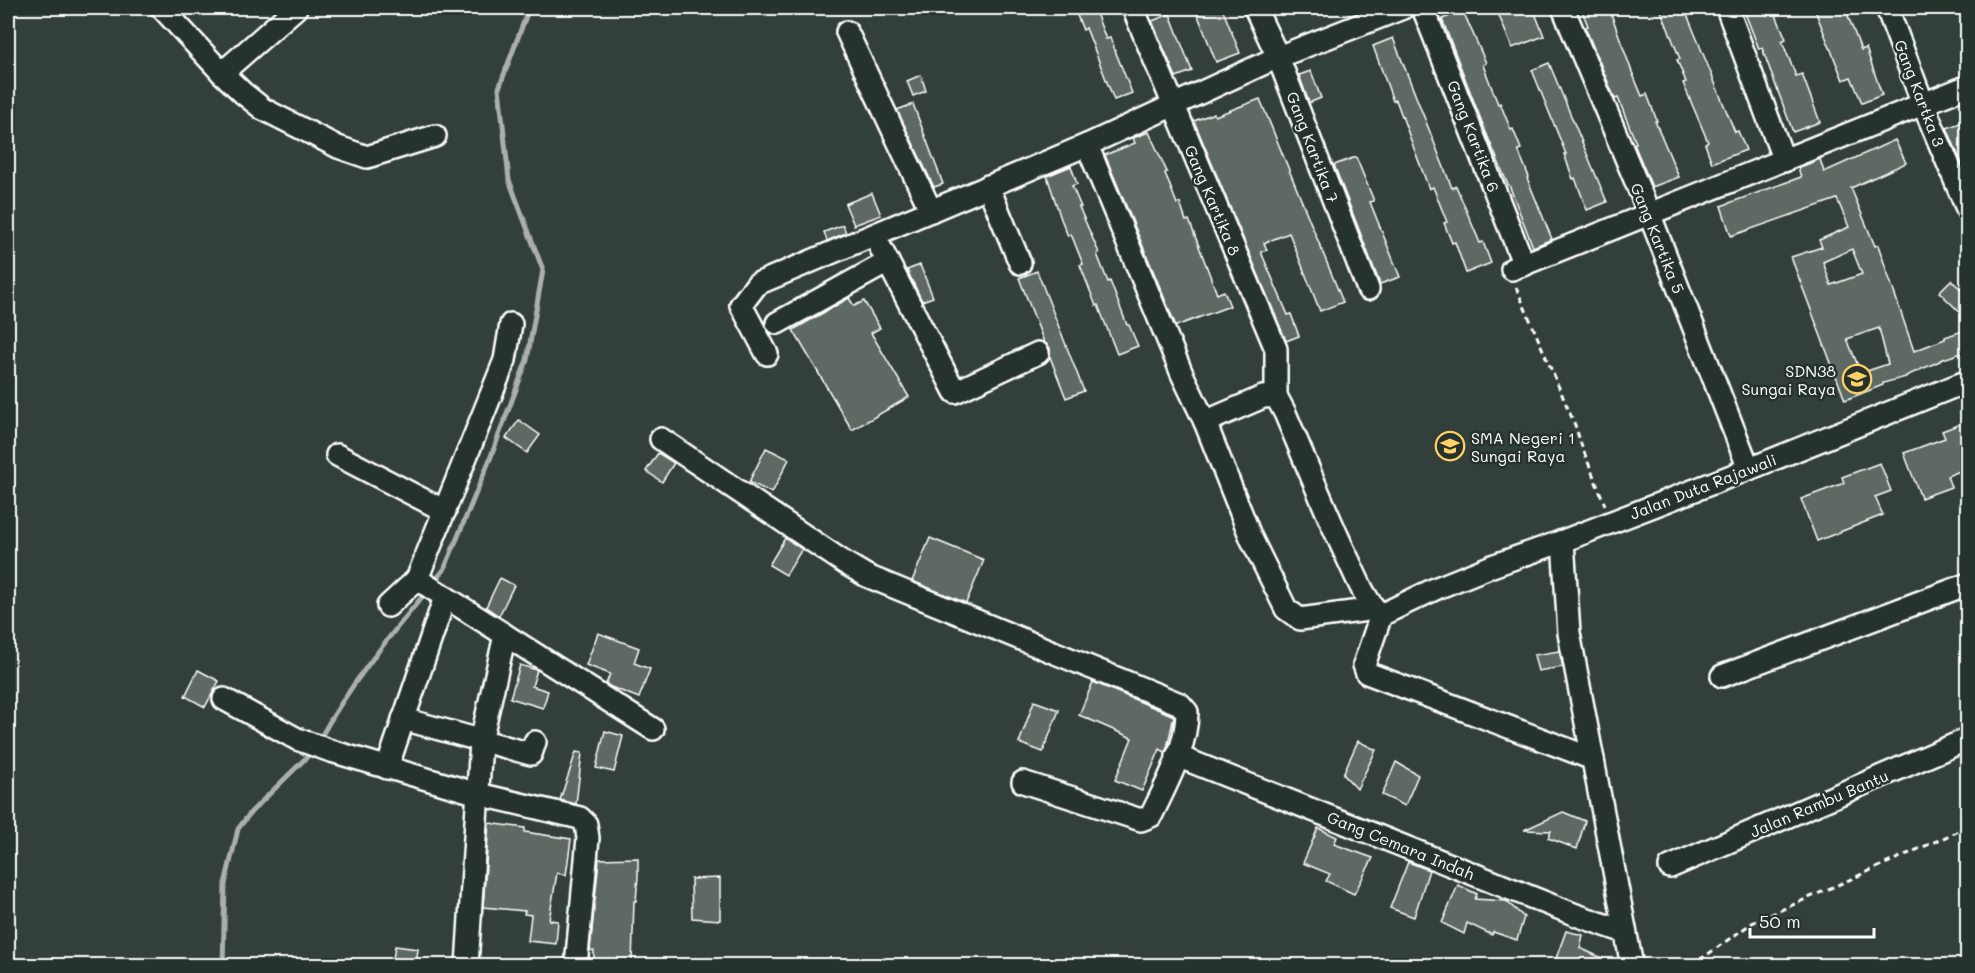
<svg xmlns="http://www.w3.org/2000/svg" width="1975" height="973" viewBox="0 0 1975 973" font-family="Mali,sans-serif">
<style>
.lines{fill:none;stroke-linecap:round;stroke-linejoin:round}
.stream{stroke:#abb0ae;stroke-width:5}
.building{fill:#5f6964;stroke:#fff;stroke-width:1.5;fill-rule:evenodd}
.minor-casing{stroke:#fff;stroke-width:26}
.path{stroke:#fff;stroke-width:3;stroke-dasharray:6 4.5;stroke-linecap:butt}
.minor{stroke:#26332d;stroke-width:21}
.labels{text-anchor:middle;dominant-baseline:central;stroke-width:5;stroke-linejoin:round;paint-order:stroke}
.street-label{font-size:16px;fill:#fff;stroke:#26332d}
.poi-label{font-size:16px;fill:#fff;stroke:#26332d;text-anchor:end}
</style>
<rect width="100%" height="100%" fill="#333f3a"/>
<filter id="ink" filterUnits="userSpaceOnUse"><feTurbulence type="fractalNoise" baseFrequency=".0167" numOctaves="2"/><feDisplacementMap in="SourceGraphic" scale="12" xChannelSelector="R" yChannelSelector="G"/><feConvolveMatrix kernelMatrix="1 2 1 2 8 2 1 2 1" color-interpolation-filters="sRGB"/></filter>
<g filter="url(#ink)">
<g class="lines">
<g class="stream">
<polyline points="432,584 444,570 490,459 527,360 543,270 509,180 499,88 529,8"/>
<path d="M 318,742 C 348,687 387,639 427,591"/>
<polyline points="223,966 225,884 238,829 251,812 314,750"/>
</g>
</g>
<g class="building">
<polygon points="1074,8 1094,8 1106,39 1110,38 1132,93 1114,100 1086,28 1083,30"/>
<polygon points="1195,8 1222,8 1240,53 1216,62"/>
<polygon points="1496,8 1533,8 1544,36 1512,48"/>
<polygon points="1581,8 1609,8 1632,72 1642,96 1647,94 1657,121 1655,121 1679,177 1652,187 1634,144 1636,143 1618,98 1615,99 1585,27 1588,26"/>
<polygon points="1660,8 1683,8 1686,12 1735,132 1738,131 1746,150 1712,163 1705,144 1708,142 1683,83 1686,82 1677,60 1680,59"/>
<polygon points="1743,8 1773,8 1786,39 1782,41 1796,76 1802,74 1820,122 1793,132 1762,48 1759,49"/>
<polygon points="1814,8 1845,8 1861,50 1866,48 1882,95 1862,103 1851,77 1843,80"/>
<polygon points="1463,11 1486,63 1483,65 1498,104 1500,103 1511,130 1513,129 1521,149 1518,150 1529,177 1527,178 1552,239 1533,247 1509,185 1508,185 1485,130 1442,19"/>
<polygon points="1170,14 1192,71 1176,77 1152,21"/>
<polygon points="1393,38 1452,188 1456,186 1480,243 1483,242 1491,263 1466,273 1455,242 1452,243 1444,223 1447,222 1433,187 1429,189 1396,100 1393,101 1373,46"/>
<polygon points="1549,63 1607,202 1587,210 1575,178 1573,179 1564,154 1566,154 1532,70"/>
<polygon points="1311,71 1321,98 1309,103 1299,75"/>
<polygon points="921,75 926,91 913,96 907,81"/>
<polygon points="1260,99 1343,302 1320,311 1289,233 1264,243 1267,250 1261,252 1288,315 1291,314 1299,336 1286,341 1194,121 1214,113 1215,116"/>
<polygon points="913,104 943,184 934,187 897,110"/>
<polygon points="1968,120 1968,176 1967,176 1947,128"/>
<polygon points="1149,132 1167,172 1165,173 1177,204 1180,203 1186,221 1189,220 1217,294 1224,291 1230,306 1176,326 1105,155 1135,143 1133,138"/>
<path d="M 1895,140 L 1906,163 L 1851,188 L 1875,246 L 1878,245 L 1914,351 L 1945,339 L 1945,337 L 1968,329 L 1968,351 L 1940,360 L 1940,361 L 1906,376 L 1906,377 L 1883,383 L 1883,385 L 1845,400 L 1791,257 L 1822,247 L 1819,240 L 1849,227 L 1837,199 L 1731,236 L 1721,206 L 1801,177 L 1798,168 L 1820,159 L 1824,172 ZM 1852,249 L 1862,274 L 1831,285 L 1823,262 ZM 1879,328 L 1888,364 L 1861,373 L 1847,339 Z"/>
<polygon points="1356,157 1374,201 1370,202 1400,277 1380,284 1334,165"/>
<polygon points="1071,166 1077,184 1072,186 1081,207 1079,207 1099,253 1097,254 1108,282 1110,281 1127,325 1129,325 1138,346 1117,354 1098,305 1096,306 1080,265 1083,264 1071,234 1068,236 1061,219 1047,176"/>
<polygon points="872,193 881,215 854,225 845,204"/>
<polygon points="843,225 846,233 827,241 824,232"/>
<polygon points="920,265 933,297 922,301 907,270"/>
<polygon points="1037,271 1084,391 1066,398 1050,357 1050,348 1044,342 1019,278"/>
<polygon points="1951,280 1968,296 1968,320 1939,292"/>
<polygon points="849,298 854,306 864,301 880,328 871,333 909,397 852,430 793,330"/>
<polygon points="519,420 540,435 527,453 506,438"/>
<polygon points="1968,421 1968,468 1947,476 1951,487 1921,498 1904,453 1945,438 1942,431"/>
<polygon points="766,448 789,459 772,493 749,482"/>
<polygon points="658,453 674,463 662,482 646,471"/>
<polygon points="1880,463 1891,491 1875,497 1883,515 1817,541 1801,499 1844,483 1842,477"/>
<polygon points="785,538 802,549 786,575 769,565"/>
<polygon points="930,538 984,560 966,603 912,581"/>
<polygon points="500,578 514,585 499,616 486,607"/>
<polygon points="598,633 639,648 634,663 650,669 639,698 611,687 606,684 610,674 586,665"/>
<polygon points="1559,651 1563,667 1538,671 1534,655"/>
<polygon points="520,665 537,670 532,686 548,691 543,708 510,698"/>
<polygon points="198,670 219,681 205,707 185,696"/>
<polygon points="1093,682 1174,716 1167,748 1165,752 1160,749 1142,791 1115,780 1132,738 1079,715"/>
<polygon points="1034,701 1059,710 1043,752 1019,743"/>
<polygon points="605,731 623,736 614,772 596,768"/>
<polygon points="1358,741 1376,750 1357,789 1343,774"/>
<polygon points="576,752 582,753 576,804 560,800"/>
<polygon points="1396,762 1418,775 1405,806 1382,795"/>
<polygon points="1563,812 1585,821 1577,849 1548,838 1551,831 1524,830"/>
<polygon points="489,823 525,828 525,832 571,839 566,875 557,873 549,920 558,921 556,944 528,941 531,915 524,914 525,911 483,907"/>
<polygon points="1318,828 1337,837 1334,844 1373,858 1354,894 1326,881 1330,874 1303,863"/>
<polygon points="638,858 638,876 636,901 634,901 632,964 594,960 594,951 590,950 599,859"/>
<polygon points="1408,862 1429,870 1414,917 1390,908"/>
<polygon points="720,878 720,920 692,918 691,879"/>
<polygon points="1458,885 1477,894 1475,899 1506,901 1524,917 1517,940 1493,932 1492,935 1467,923 1464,934 1442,923"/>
<polygon points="1566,931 1583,935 1580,948 1619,966 1571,966 1555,961"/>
<polygon points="395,946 418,949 416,966 392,966"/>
</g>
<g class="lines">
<g class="minor-casing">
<g id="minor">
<polyline points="162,8 222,73 243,93 263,109 338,147 367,157 435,136"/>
<polyline points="1133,8 1276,349 1276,396"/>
<polyline points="1255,8 1278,57 1368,289"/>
<polyline points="1423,8 1524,265"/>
<polyline points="1563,8 1649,213 1749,469"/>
<polyline points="1727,8 1784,161"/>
<polyline points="1887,8 1923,104 1968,211"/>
<polyline points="847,32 931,211"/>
<polyline points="222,73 296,8"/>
<polyline points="988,186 1020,263"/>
<polyline points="874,235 955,392 1038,353"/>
<polyline points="1512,269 1968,86"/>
<polyline points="777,323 888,262"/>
<polyline points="767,354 741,305 757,284 1087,145"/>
<path d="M 1205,422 L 1263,397 L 1276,396 L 1285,413 C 1305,460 1324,508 1346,555 C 1356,575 1364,600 1381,615"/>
<path d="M 661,439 L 845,563 L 867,576 L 1180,704 L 1187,712 C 1187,747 1166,785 1151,816 L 1141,820 L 1023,782"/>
<polyline points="337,455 445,511"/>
<polyline points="1563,541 1569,633 1632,966"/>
<polyline points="417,579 653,729"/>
<polyline points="388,606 417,579 505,360 511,324"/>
<polyline points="1375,609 1300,619 1286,609 1251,538 1205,422 1182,374 1087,145 1278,57 1403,8"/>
<polyline points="1722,676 1968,584"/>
<polyline points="224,699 297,739 331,751 478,794 580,818 586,824 588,838 576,966"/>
<polyline points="403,719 531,754 535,742"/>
<polyline points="1177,756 1576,915 1625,932"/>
<polyline points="1593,759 1367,673 1364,665 1381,615 1437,588 1492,566 1563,541 1749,469 1968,381"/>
<polyline points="387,768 445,597"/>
<polyline points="1670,867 1968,739"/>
<polyline points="467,966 481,741 505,635"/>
</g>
</g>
<g class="path">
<polyline points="1516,287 1575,425 1582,447 1605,505"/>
<polyline points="1691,966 1752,923 1968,827"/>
</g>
<use href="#minor" class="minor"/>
</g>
</g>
<defs>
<g id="school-ring" transform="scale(1.5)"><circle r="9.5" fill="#26332d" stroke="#ffd166" stroke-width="1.5"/><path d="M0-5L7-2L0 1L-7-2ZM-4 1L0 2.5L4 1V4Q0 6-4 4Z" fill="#ffd166"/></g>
</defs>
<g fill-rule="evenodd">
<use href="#school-ring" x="1857" y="379"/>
<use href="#school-ring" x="1450" y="446"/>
</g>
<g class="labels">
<g class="street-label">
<text transform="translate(1920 93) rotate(69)">Gang Kartka 3</text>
<text transform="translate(1474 136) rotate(69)">Gang Kartika 6</text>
<text transform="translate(1313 147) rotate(69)">Gang Kartika 7</text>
<text transform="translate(1213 200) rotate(67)">Gang Kartika 8</text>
<text transform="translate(1658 238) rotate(68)">Gang Kartika 5</text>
<text transform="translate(1703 486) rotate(-21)">Jalan Duta Rajawali</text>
<text transform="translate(1819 803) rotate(-23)">Jalan Rambu Bantu</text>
<text transform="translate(1401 845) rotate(22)">Gang Cemara Indah</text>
</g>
<g class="poi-label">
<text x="1836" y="370">SDN38<tspan x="1836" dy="18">Sungai Raya</tspan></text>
<text x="1471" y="437" text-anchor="start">SMA Negeri 1<tspan x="1471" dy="18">Sungai Raya</tspan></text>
</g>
</g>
<rect width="1975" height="973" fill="none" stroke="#26332d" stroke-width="30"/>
<rect x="15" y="15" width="1945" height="943" fill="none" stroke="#fff" stroke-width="2" filter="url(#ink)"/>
<path d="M1750 928v9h124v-9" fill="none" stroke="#ffffff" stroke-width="3"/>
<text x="1759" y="928" font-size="18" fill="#ffffff" stroke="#26332d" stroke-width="4.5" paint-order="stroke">50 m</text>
</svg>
